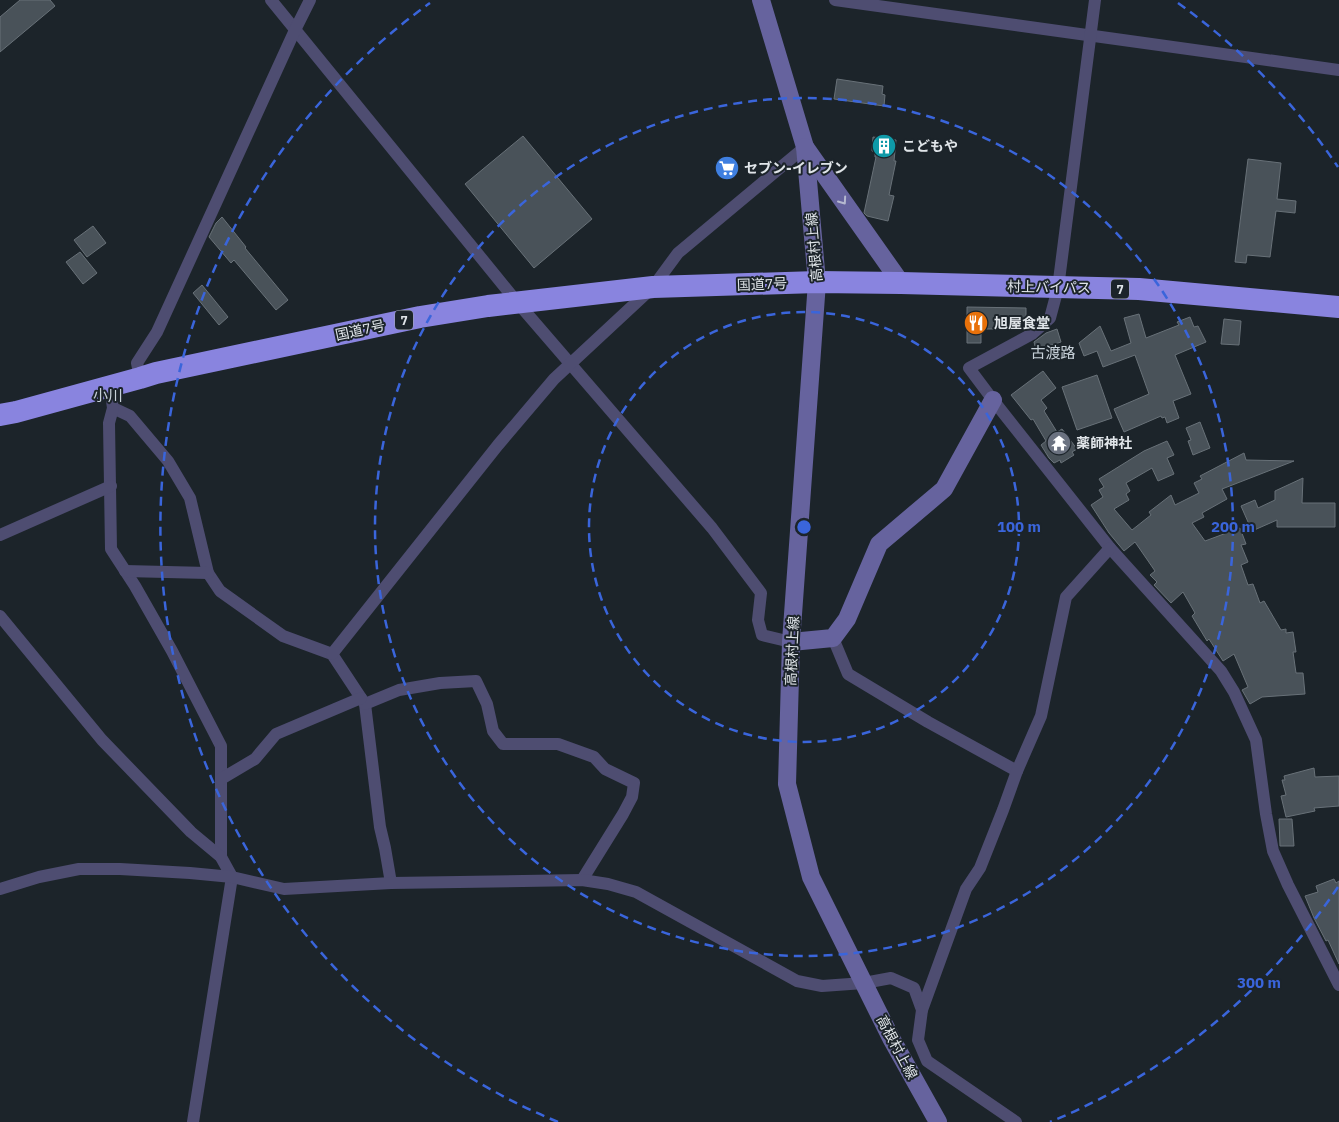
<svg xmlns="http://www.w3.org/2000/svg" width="1339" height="1122" viewBox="0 0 1339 1122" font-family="'IBM Plex Sans','Noto Sans JP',sans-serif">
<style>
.building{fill:#495259;stroke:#687178}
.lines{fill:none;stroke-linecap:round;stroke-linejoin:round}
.street{stroke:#4e4d71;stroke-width:12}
.secondary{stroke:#66639e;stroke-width:18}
.highway{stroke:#8984df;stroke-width:22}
.oneway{stroke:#b5b8cf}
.ring{fill:none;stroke:#3a65db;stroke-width:2.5;stroke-dasharray:9 6}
.labels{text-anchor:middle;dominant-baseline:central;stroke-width:4;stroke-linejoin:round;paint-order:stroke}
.shield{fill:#1c242a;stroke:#a5abb0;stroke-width:1}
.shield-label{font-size:12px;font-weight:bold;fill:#e0e5e9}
.poi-label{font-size:14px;font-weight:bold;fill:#e0e5e9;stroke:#1c242a;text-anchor:start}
.street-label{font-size:14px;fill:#e0e5e9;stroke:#1c242a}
.neighbourhood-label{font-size:15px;fill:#c7d1d9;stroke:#1c242a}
.centre{fill:#3a65db;stroke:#1c242a;stroke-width:2.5}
.ring-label{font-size:15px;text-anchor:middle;font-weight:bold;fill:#3a65db;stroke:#1c242a;stroke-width:4;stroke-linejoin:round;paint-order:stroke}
</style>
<rect width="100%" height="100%" fill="#1c242a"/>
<g class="building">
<polygon points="20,0 50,0 55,6 0,52 0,17"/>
<polygon points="837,79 883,86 882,94 885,95 884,106 834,99"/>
<polygon points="523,136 592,219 534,268 465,184"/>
<polygon points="873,137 896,140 894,161 896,161 889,195 894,196 888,221 867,216 864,213 876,157 875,157 875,152 872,151"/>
<polygon points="1248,159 1281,163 1277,199 1296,201 1295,213 1276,211 1270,257 1247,255 1246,263 1235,262"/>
<polygon points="222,217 246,247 245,248 288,300 276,310 234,260 231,263 209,237 216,223"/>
<polygon points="93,226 106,243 87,257 74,240"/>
<polygon points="80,252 97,273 83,284 66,262"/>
<polygon points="202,285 228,317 219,325 193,293"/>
<polygon points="967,307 1026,308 1026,323 1000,322 1000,329 981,329 981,343 967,343"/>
<polygon points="1139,314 1146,338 1179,325 1177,322 1190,317 1194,327 1198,326 1206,342 1175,355 1191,394 1173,401 1179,418 1167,423 1165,417 1162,418 1161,416 1124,432 1114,409 1149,394 1135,355 1103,367 1097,351 1084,356 1079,343 1100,326 1111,351 1131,343 1124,318"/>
<polygon points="1224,319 1241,321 1239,345 1221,344"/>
<polygon points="1057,329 1061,342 1036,350 1034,342 1046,333"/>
<polygon points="1043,371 1056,388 1041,400 1047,408 1044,411 1057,432 1062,429 1077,449 1072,452 1074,455 1061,463 1060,460 1054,463 1049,458 1041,445 1046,441 1033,419 1031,420 1011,395"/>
<polygon points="1097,375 1112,418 1077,430 1062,387"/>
<polygon points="1200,422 1210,448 1193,455 1188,441 1191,440 1186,428"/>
<polygon points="1167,441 1174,455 1167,458 1174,474 1158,481 1152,468 1126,483 1130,491 1126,494 1129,500 1114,509 1132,530 1151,515 1149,512 1171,495 1175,505 1199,493 1194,483 1202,479 1200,476 1244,453 1246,460 1294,461 1222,489 1227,499 1202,513 1204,517 1192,523 1205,541 1240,528 1246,544 1241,545 1248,562 1241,565 1248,585 1253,584 1260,603 1264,601 1281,630 1286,629 1286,633 1293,632 1296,652 1293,652 1296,673 1303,673 1305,694 1262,697 1250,704 1242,690 1248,687 1234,654 1223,661 1209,639 1207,641 1192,616 1195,613 1183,592 1171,603 1154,585 1157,582 1150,575 1155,571 1135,542 1124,551 1109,533 1091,505 1103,497 1099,490 1104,487 1099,479 1144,451"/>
<polygon points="1303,478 1302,503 1335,503 1335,527 1277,527 1277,520 1252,531 1241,506 1255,500 1258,508 1275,500 1275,491"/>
<polygon points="1314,768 1315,777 1339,776 1339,806 1314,808 1315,811 1286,817 1281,796 1286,795 1282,780 1285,780 1284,776"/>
<polygon points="1279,819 1292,819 1294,846 1280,846"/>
<polygon points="1334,879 1336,883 1339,881 1339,964 1328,940 1326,941 1314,918 1305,896 1318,892 1316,886"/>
</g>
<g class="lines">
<g class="street">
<polyline points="271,0 517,302 712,528 761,593 758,620 762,635 791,642"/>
<polyline points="835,0 1339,70"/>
<polyline points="1095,0 1058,288 1050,318 1032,334 969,368 993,400 1110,548 1221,671 1234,692 1256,740 1266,814 1273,851 1288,885 1339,985"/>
<polyline points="140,378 137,363 157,332 295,30 310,0"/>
<polyline points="110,386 113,408 130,416 168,461 190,498 208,573 220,591 283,636 332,654 365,704 380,827 385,848 391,883"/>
<polyline points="113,408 109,423 111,549 135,586 172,651 221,746 221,857"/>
<polyline points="0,535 111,486"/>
<polyline points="125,571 208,573"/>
<polyline points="0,616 102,740 191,832 221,857 232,877 193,1122"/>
<polyline points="833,638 848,674 928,722 1017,771"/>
<polyline points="332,654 498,445 554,379 653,287 678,253 805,147"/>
<polyline points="365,704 399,690 440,683 476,681 487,704 493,731 503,744 558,744 594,757 605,769 634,783 632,797 623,814 582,880"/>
<polyline points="221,779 255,759 276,734 361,698"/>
<polyline points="0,889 39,877 79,869 120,869 190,873 232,877 284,889 391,883 582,880 608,884 636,892 797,981 822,986 864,983 891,978 914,988 922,1010 918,1040 927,1061 1016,1122"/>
<polyline points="922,1010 966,889 980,868 1003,810 1017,771 1041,716 1066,597 1110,548"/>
</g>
<g class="secondary">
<polyline points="761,0 805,147 817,282 791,642 787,784 811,877 891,1038 938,1122"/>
<polyline points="805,147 901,283"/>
<polyline points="791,642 833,638 847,619 879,544 944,489 993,400"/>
</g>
<polyline class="highway" points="0,415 16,412 140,378 156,373 420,317 488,306 653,287 817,282 901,283 1139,289 1339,307"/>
</g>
<defs><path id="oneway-chevron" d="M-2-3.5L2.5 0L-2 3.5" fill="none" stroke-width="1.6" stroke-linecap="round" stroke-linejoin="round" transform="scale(1.25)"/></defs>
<use class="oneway" href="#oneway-chevron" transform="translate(843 201) rotate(55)"/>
<g class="ring">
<circle cx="804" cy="527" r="215"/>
<circle cx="804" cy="527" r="429"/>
<path d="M1338 887A644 644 0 0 1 1050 1122M558 1122A644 644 0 0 1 430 3M1178 3A644 644 0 0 1 1338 167"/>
</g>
<defs>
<g id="building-disc" transform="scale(1.25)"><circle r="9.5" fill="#0f9aa8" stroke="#1c242a"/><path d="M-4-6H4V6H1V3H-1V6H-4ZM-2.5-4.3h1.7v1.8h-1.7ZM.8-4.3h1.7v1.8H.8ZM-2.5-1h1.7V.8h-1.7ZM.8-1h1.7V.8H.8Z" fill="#fff"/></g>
<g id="supermarket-disc" transform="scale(1.25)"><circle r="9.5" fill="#3f7fe0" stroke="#1c242a"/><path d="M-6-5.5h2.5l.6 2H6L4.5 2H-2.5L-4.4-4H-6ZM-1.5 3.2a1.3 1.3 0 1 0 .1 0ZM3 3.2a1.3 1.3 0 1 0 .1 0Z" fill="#fff"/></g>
<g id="restaurant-disc" transform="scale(1.25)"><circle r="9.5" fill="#e8710a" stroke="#1c242a"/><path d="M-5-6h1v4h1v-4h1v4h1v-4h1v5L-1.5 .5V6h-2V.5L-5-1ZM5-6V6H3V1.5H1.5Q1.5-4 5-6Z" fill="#fff"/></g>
<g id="temple-disc" transform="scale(1.25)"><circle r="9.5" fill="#6b7280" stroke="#1c242a"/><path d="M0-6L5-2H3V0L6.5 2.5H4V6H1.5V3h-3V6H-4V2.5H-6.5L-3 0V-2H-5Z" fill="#fff"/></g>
</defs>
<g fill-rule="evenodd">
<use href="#building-disc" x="884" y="146"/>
<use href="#supermarket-disc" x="727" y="168"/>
<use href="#restaurant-disc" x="976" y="323"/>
<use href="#temple-disc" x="1059" y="443"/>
</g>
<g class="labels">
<g class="shield">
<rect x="1111" y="279.5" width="18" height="19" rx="4"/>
<rect x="395" y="310.5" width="18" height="19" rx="4"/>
</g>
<g class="shield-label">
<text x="1120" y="289">7</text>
<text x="404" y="320">7</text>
</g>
<g class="poi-label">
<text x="902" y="146">こどもや</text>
<text x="744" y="168">セブン-イレブン</text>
<text x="994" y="323">旭屋食堂</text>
<text x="1076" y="443">薬師神社</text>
</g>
<g class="street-label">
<text transform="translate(814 247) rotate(-95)">高根村上線</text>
<text transform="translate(762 284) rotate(-2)">国道7号</text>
<text transform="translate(1049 287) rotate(1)">村上バイパス</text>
<text transform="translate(360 330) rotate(-12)">国道7号</text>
<text transform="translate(792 651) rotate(-87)">高根村上線</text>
<text transform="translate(897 1047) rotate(62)">高根村上線</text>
</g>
<g class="neighbourhood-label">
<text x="1053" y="352">古渡路</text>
<text x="108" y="395">小川</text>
</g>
</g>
<circle cx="804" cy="527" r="8" class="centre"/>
<g class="ring-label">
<text x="1019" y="532">100 m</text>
<text x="1233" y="532">200 m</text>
<text x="1259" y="988">300 m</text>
</g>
</svg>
